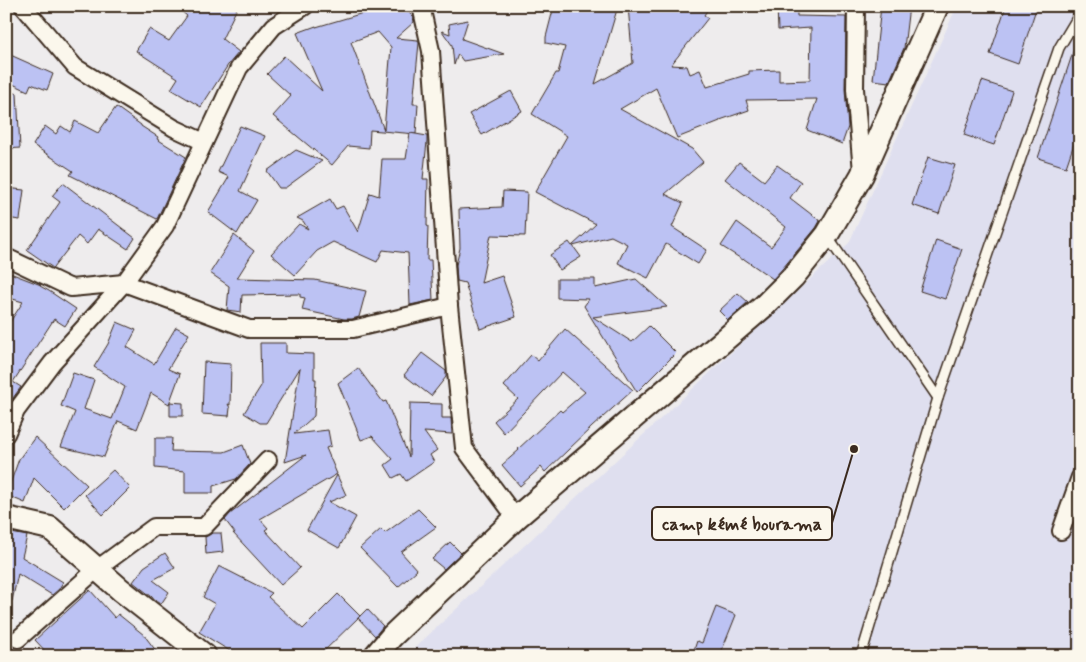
<svg xmlns="http://www.w3.org/2000/svg" width="1086" height="662" viewBox="0 0 1086 662" font-family="Mynerve,sans-serif">
<style>
.built{fill:#dfdfef}
.building{fill:#bcc2f3;stroke:#3b2a1e;fill-rule:evenodd}
.lines{fill:none;stroke-linecap:round;stroke-linejoin:round}
.lane-casing{stroke:#3b2a1e;stroke-width:12}
.street-casing{stroke:#3b2a1e;stroke-width:20}
.secondary-casing{stroke:#3b2a1e;stroke-width:26}
.lane{stroke:#fbf7ec;stroke-width:9}
.street{stroke:#fbf7ec;stroke-width:16}
.secondary{stroke:#fbf7ec;stroke-width:22}
.leader{fill:none;stroke:#3b2a1e;stroke-width:2}
.callout-dot{fill:#3b2a1e;stroke:#fbf7ec;stroke-width:2}
.callout{fill:#fbf7ec;stroke:#3b2a1e;stroke-width:2}
.callout-label{font-size:18px;text-anchor:middle;font-weight:bold;fill:#3b2a1e}
</style>
<rect width="100%" height="100%" fill="#eeeced"/>
<filter id="ink" filterUnits="userSpaceOnUse"><feTurbulence type="fractalNoise" baseFrequency=".02" numOctaves="2"/><feDisplacementMap in="SourceGraphic" scale="10" xChannelSelector="R" yChannelSelector="G"/><feConvolveMatrix kernelMatrix="1 2 1 2 8 2 1 2 1" color-interpolation-filters="sRGB"/></filter>
<g filter="url(#ink)">
<polygon class="built" points="957,6 1080,6 1080,656 406,656 849,243"/>
<g class="building">
<polygon points="175,6 238,6 222,39 239,52 228,65 201,107 171,89 178,78 136,51 149,29 169,41 187,16"/>
<path d="M 365,6 L 403,6 L 413,17 L 414,22 L 396,38 L 418,40 L 419,43 L 413,104 L 418,104 L 416,134 L 370,130 L 369,148 L 348,146 L 332,165 L 273,116 L 291,96 L 267,74 L 284,56 L 322,91 L 297,33 L 316,26 L 316,27 L 370,11 ZM 378,32 L 391,47 L 384,130 L 351,42 Z"/>
<polygon points="554,6 618,6 595,84 633,63 628,6 710,6 704,15 708,18 671,65 687,66 690,74 700,70 707,87 749,74 749,71 779,70 779,81 810,80 811,28 778,30 777,6 797,6 797,16 846,17 845,89 848,127 842,144 807,130 817,99 746,100 749,110 720,120 720,121 677,138 656,88 620,109 692,149 703,162 665,194 683,203 672,227 707,250 698,264 666,244 648,278 618,263 627,244 611,236 573,246 581,257 560,270 550,255 569,242 572,246 596,224 535,192 567,136 532,114 556,73 558,73 565,47 546,43 546,37"/>
<polygon points="881,6 909,6 904,48 889,82 873,80"/>
<polygon points="1006,6 1026,6 1036,9 1018,64 990,54"/>
<polygon points="468,20 462,39 504,54 463,61 458,54 454,65 452,45 442,31 450,34 449,24"/>
<polygon points="1077,40 1080,41 1080,126 1066,167 1038,158"/>
<polygon points="6,53 53,74 47,90 31,84 28,91 6,81"/>
<polygon points="982,81 1012,91 994,145 964,135"/>
<polygon points="511,91 522,111 482,135 469,114"/>
<polygon points="6,93 17,93 20,148 6,149"/>
<polygon points="116,107 141,125 141,126 158,137 157,139 186,157 157,219 70,175 73,171 33,145 45,126 56,134 61,126 70,132 75,121 98,133"/>
<polygon points="240,126 265,136 240,191 257,200 237,234 208,212 229,177 218,172"/>
<polygon points="410,133 427,136 427,142 423,179 428,179 427,226 428,226 427,260 431,260 433,300 410,305 408,253 383,250 377,262 333,242 317,251 295,275 271,254 299,224 308,229 303,221 297,218 330,199 336,209 343,206 358,232 370,193 379,196 382,159 406,159"/>
<polygon points="296,150 322,161 285,188 279,188 267,171"/>
<polygon points="928,157 955,165 939,214 912,205"/>
<polygon points="739,162 764,181 777,165 801,182 790,198 820,221 816,228 783,268 773,279 744,259 743,260 721,246 737,222 771,247 786,227 725,179"/>
<polygon points="63,183 135,238 128,249 98,229 87,244 78,236 53,268 27,250 60,202 52,196"/>
<polygon points="6,188 24,190 20,220 6,218"/>
<polygon points="503,191 527,192 525,236 491,235 481,283 502,276 516,317 480,329 465,283 457,281 456,265 460,248 459,209 502,207"/>
<polygon points="234,235 254,251 237,278 315,280 366,291 359,317 352,319 344,319 302,310 305,298 300,297 300,294 242,295 241,312 227,310 229,286 210,273"/>
<polygon points="936,240 962,249 945,299 920,291"/>
<polygon points="10,273 41,285 40,286 49,291 76,309 65,326 54,319 13,382 21,387 10,402 6,400 6,328 23,302 6,297 6,279"/>
<polygon points="557,279 595,279 595,288 636,279 667,307 593,317 632,342 649,326 676,353 637,392 584,306 589,299 557,298"/>
<polygon points="738,293 748,302 728,320 719,311"/>
<polygon points="117,322 136,330 127,347 154,364 176,327 189,334 168,369 180,374 169,404 151,393 137,429 118,421 104,457 61,447 75,412 61,406 73,373 94,380 84,409 112,419 125,387 94,367 108,344"/>
<polygon points="565,329 633,390 592,427 545,472 541,467 520,486 502,465 519,450 518,449 560,410 562,412 585,392 562,372 504,433 494,421 518,399 504,386 531,355 538,361"/>
<polygon points="260,343 286,343 286,353 314,354 314,379 316,379 314,416 294,434 328,430 331,446 326,448 337,474 260,519 268,528 265,530 300,568 281,585 233,533 235,533 225,520 230,514 306,455 285,462 300,368 266,423 260,423 244,413 261,386"/>
<polygon points="422,353 446,371 446,377 431,396 404,375"/>
<polygon points="204,362 231,364 230,405 228,404 230,408 229,416 202,414"/>
<polygon points="358,368 383,402 386,401 409,457 410,403 442,404 442,418 451,418 452,434 424,432 437,450 430,455 434,462 406,481 401,474 393,478 385,465 393,459 372,436 361,440 338,383"/>
<polygon points="170,402 183,403 183,416 170,416"/>
<polygon points="35,437 87,485 64,508 34,478 25,503 6,495 19,459"/>
<polygon points="155,438 172,438 171,451 224,452 243,445 250,464 236,479 213,486 213,493 185,493 185,471 155,468"/>
<polygon points="113,470 130,488 103,515 85,495"/>
<polygon points="337,475 346,495 329,502 356,517 339,548 307,530"/>
<polygon points="418,509 436,527 401,552 417,570 398,587 360,548 381,529 385,533"/>
<polygon points="6,532 27,536 22,557 63,582 59,589 52,595 18,574 12,601 6,601"/>
<polygon points="212,533 221,533 223,552 206,554 205,537"/>
<polygon points="450,542 461,553 444,569 432,559"/>
<polygon points="165,553 175,568 153,580 169,592 161,604 133,582 144,567"/>
<polygon points="219,566 272,593 268,597 303,629 338,594 360,616 319,656 238,656 199,632 215,604 203,597"/>
<polygon points="90,590 115,618 118,614 144,635 160,656 50,656 35,640"/>
<polygon points="716,607 736,615 722,650 733,656 692,656 697,641 702,643"/>
<polygon points="367,609 383,626 375,636 358,618"/>
</g>
<g class="lines">
<g class="lane-casing">
<g id="lane">
<polyline points="827,236 938,398"/>
<polyline points="861,656 938,398 1059,48 1080,13"/>
</g>
</g>
<g class="street-casing">
<g id="street">
<polyline points="23,6 75,67 174,128 204,142"/>
<polyline points="421,6 431,51 449,306 464,448 516,518"/>
<polyline points="856,6 855,89 862,172"/>
<polyline points="6,257 71,288 124,283 249,329 353,329 449,306"/>
<polyline points="6,434 16,411 52,363 124,283 165,226 239,68 274,26 305,6"/>
<polyline points="1061,531 1080,477"/>
<polyline points="18,639 97,569 154,527 204,527 268,460"/>
</g>
</g>
<g class="secondary-casing">
<g id="secondary">
<polyline points="6,518 50,528 121,590 205,656"/>
<polyline points="375,656 392,636 516,518 764,306 793,277 827,235 862,175 937,6"/>
</g>
</g>
<use href="#lane" class="lane"/>
<use href="#street" class="street"/>
<use href="#secondary" class="secondary"/>
</g>
</g>
<path class="leader" d="M854 449L832 523"/>
<circle class="callout-dot" cx="854" cy="449" r="5"/>
<rect class="callout" x="652" y="507" width="180" height="33" rx="5"/>
<g class="callout-label">
<text x="742" y="530">camp kémé bourama</text>
</g>
<rect width="1086" height="662" fill="none" stroke="#fbf7ec" stroke-width="25"/>
<rect x="12" y="12" width="1061" height="637" fill="none" stroke="#3b2a1e" stroke-width="2" filter="url(#ink)"/>
</svg>
